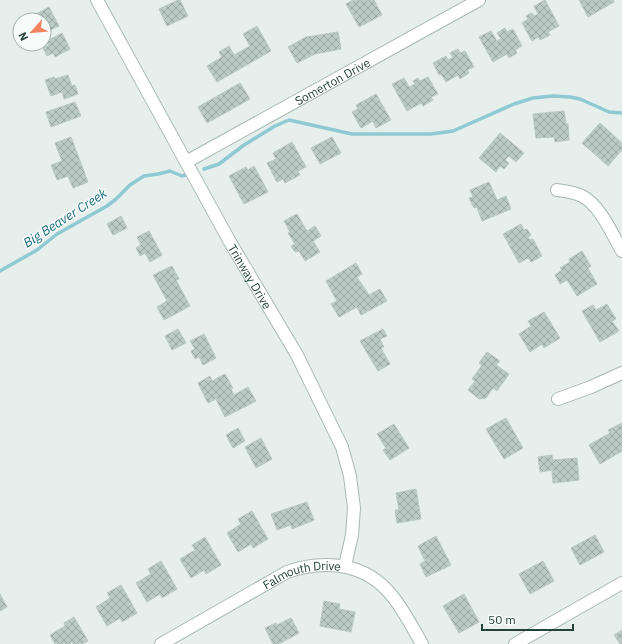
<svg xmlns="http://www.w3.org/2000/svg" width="622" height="644" viewBox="0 0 622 644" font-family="'IBM Plex Sans',sans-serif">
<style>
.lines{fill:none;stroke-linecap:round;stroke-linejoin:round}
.stream{stroke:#8ec9d4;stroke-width:3.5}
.building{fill:url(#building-cross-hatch);stroke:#b8c9c2}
.minor-casing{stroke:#a8b8b2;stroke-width:14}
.minor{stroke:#fff;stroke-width:12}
.labels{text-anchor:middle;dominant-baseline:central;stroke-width:3;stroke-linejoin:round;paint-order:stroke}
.street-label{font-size:12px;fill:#24423a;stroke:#f7fbf9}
.water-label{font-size:13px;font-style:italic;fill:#1c6f80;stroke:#f7fbf9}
</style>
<defs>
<pattern id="building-cross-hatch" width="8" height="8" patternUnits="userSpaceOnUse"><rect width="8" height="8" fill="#bbcac4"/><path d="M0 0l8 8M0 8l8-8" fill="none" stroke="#98a6a0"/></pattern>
</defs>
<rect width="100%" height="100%" fill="#e6efeb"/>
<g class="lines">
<g class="stream">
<polyline points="204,169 219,164 244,145 275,126 289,120 352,134 431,134 453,131 514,104 533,98 553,96 570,97 580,99 609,112 622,113"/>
<polyline points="0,271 37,250 57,234 107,206 115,200 130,185 144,176 158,174 170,171 182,176 185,175"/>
</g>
</g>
<g class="building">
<polygon points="178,0 180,0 188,16 167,26 159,9"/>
<polygon points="353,0 374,0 382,15 359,27 346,4"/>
<polygon points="545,0 559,26 548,32 550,35 540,40 538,37 532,41 522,23 528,19 526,16 532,13 534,16 538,14 534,6"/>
<polygon points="579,0 613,0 614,2 588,17"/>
<polygon points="49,7 59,26 46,32 44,29 44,20 25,20"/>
<polygon points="257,26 271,51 217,82 207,66 222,57 219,52 229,46 234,55 250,46 243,34"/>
<polygon points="505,28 507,32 513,29 522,46 515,50 517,53 509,58 507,54 493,62 479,37 491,31 497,41 501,39 497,33"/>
<polygon points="338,32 341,49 315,54 297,63 288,47 306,37"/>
<polygon points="62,33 70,49 55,57 53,53 47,56 43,48 49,45 47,41"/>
<polygon points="458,49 460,53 465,51 474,67 467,70 469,73 460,79 458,75 446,82 441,74 439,75 433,63 446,56 448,60 453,57 450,53"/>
<polygon points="68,75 72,86 75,85 78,94 64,99 62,92 51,96 45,80 54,77 55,79"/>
<polygon points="428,77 438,94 431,97 433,100 423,106 421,103 407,111 392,84 404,78 409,87 415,84 413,81 418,78 420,81"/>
<polygon points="240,83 250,99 207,123 198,107"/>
<polygon points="376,94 391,120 376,128 373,121 361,128 352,112 358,109 356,105"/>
<polygon points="75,102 81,116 51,127 46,112"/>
<polygon points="564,111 566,124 568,124 569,140 555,142 554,137 536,138 533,114"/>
<polygon points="600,123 622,143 622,150 608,166 582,143"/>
<polygon points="500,133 524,153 516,162 509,156 505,160 509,163 504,169 500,166 496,172 479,158"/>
<polygon points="71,137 88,182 73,188 68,176 57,180 51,165 62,161 55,143"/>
<polygon points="332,137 341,153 320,164 311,148"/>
<polygon points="292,142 306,167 298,171 300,175 285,183 283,179 277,182 267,163 276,159 273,153"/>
<polygon points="254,166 268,192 244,204 229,176 246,167 248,170"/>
<polygon points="489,182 497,200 506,196 511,209 482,221 477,207 474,208 469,198 473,197 470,190"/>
<polygon points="297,214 307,231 315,226 321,236 313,241 320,252 305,261 299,251 295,252 291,246 295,244 288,233 290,232 284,221"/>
<polygon points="121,216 127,228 113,235 107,224"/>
<polygon points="521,224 524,230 527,229 531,235 528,237 530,240 533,239 542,256 531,262 528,258 519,263 503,234"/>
<polygon points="149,231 162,255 150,262 145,253 140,256 136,248 141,245 137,237"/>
<polygon points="582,251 591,266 588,268 597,284 577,296 567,280 560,284 555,275 562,270 560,268 570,262 569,259"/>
<polygon points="356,263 362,274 357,277 369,295 380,289 387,301 361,315 357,307 339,317 331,304 337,301 326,281"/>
<polygon points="172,266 179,279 176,280 190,306 164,320 157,307 167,301 153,275"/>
<polygon points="607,304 616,319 612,321 619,331 600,342 582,311 593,305 596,310"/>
<polygon points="544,312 560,338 544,348 542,344 530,352 519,334 531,326 528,321"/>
<polygon points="178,329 186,343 172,350 165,336"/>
<polygon points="383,329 387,336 380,339 384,347 381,348 390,364 378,371 360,341"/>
<polygon points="204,334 216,358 203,365 199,357 195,359 191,351 195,349 190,341"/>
<polygon points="487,352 500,361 496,365 509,374 497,391 493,388 486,398 479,399 468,390 475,381 472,379 482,365 479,363"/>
<polygon points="225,374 233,388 231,389 234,395 248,387 256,401 225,417 216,399 208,403 198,383 210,376 212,381"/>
<polygon points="506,418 523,448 504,459 486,429"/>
<polygon points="622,423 622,451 600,464 589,445 610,433 608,430"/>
<polygon points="394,424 409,448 390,460 383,450 386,448 377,434"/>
<polygon points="238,428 245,441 233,448 226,435"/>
<polygon points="261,438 272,459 256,468 245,447"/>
<polygon points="552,455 553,460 577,458 579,480 553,483 552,470 540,472 538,457"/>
<polygon points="416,489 421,519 397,523 395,510 399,510 396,493"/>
<polygon points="307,502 314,520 292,529 291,525 277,530 271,514"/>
<polygon points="252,511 268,539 253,548 251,544 238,552 227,533 241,524 238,519"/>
<polygon points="595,535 604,552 580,565 571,548"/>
<polygon points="436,536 451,565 426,577 420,564 425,561 418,546"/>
<polygon points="205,537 221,565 206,574 204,570 191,578 180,559 195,550 192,545"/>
<polygon points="161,561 177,589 162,598 160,594 147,602 136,583 151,574 148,569"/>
<polygon points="543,561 554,581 530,594 519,574"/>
<polygon points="121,585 137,613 122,622 120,618 107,626 96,607 110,598 107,593"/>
<polygon points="0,594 7,607 0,611"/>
<polygon points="464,594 479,622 459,633 443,606"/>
<polygon points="324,601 340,604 339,609 355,612 351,632 320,626"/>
<polygon points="74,617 88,641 82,644 73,644 72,642 69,644 55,644 50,635 65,626 64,623"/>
<polygon points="291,618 299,633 279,644 273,644 265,628 276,623 277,625"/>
<polygon points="622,630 622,644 620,644 614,635"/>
</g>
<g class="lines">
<g class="minor-casing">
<g id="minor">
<path id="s1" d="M 97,0 L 230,242 L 297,355 L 342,447 L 350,476 L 354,508 L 352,535 L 345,566"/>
<path id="s2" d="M 186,162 L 479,0"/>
<path d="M 557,190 C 565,191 574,192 582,196 C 600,205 612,234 622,251"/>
<polyline points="558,399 591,387 622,373"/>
<path id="s3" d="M 161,644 L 287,572 C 320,560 359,562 385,588 C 400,603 411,625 422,644"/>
<polyline points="515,644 622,583"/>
</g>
</g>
<use href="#minor" class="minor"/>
</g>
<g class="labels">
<g class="street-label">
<text stroke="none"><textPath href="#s2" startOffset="167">Somerton Drive</textPath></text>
<text stroke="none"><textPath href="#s1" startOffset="316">Trinway Drive</textPath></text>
<text stroke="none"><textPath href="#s3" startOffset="159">Falmouth Drive</textPath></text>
</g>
<g class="water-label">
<text transform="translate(65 218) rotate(-33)">Big Beaver Creek</text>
</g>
</g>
<g transform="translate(32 32) rotate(243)"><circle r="19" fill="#f7fbf9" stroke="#a3b1ad"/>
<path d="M0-3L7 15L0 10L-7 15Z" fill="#f4845f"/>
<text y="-6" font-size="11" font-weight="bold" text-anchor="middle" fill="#24423a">N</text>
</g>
<path d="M482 624v6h91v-6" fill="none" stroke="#24423a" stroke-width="2"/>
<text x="488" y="624" font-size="12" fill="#24423a" stroke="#f7fbf9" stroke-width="3" paint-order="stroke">50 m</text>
</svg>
